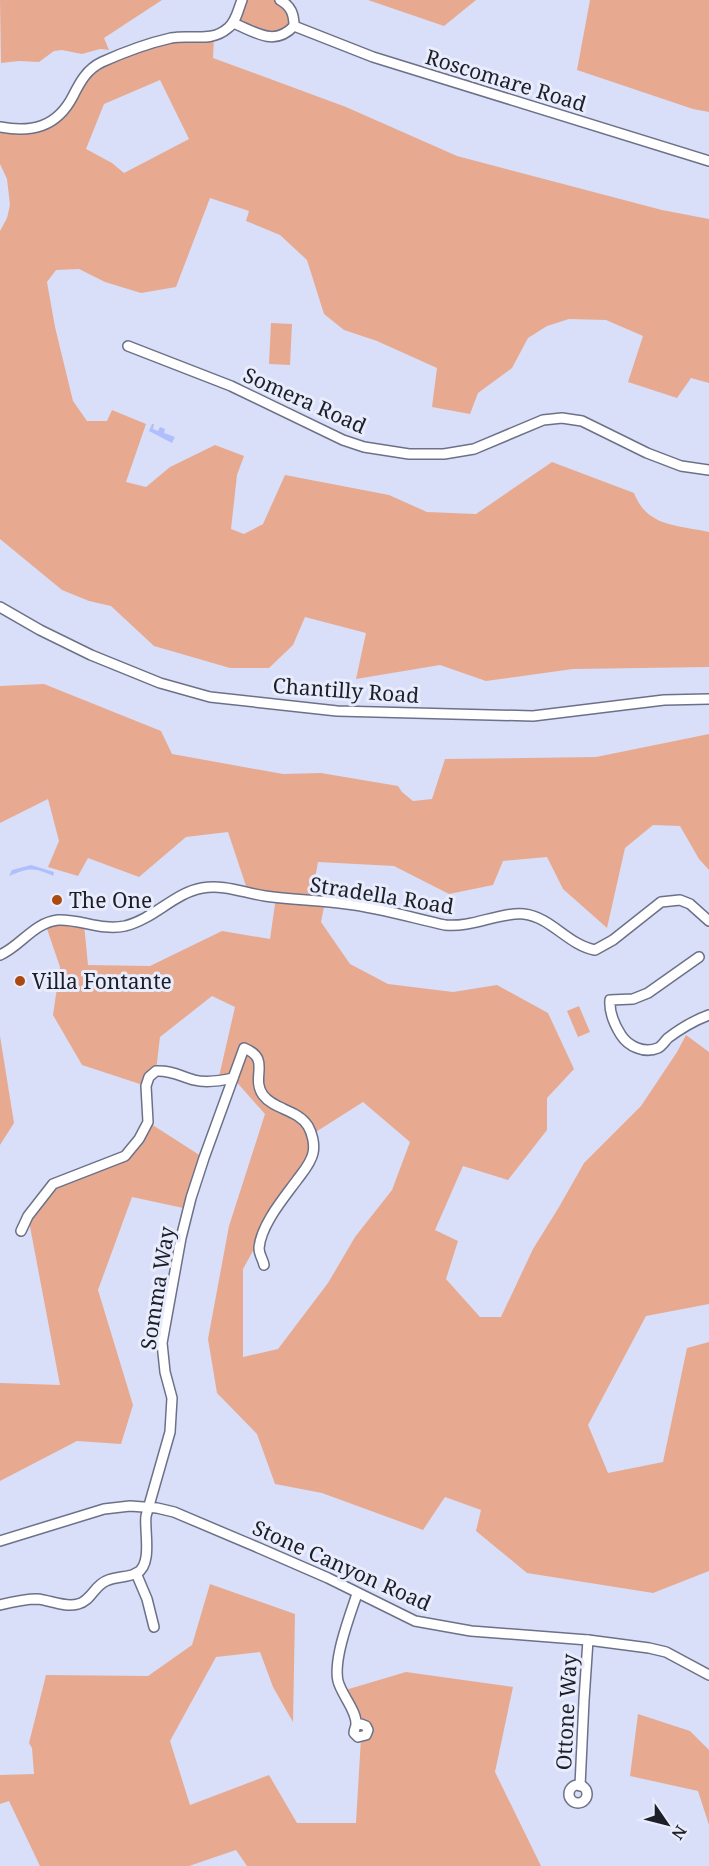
<svg xmlns="http://www.w3.org/2000/svg" width="709" height="1866" viewBox="0 0 709 1866" font-family="'Noto Serif',serif">
<style>
.green{fill:#e7aa90;fill-rule:evenodd}
.water{fill:#b1befd}
.lines{fill:none;stroke-linecap:round;stroke-linejoin:round}
.street-casing{stroke:#6c7188;stroke-width:12}
.street{stroke:#fff;stroke-width:9}
.poi-dot{fill:#ac4910;stroke:#e8ecfc;stroke-width:2}
.labels{text-anchor:middle;dominant-baseline:central;stroke-width:6;stroke-linejoin:round;paint-order:stroke}
.street-label{font-size:21px;fill:#1d1f28;stroke:#e8ecfc}
.poi-label{font-size:21px;fill:#1d1f28;stroke:#e8ecfc;text-anchor:start}
</style>
<rect width="100%" height="100%" fill="#d9dff8"/>
<g class="green">
<polygon points="0,0 162,0 104,38 109,50 100,49 82,54 62,50 54,51 39,62 19,61 1,63"/>
<polygon points="242,0 280,0 283,2 294,26 276,38 233,23"/>
<polygon points="368,0 476,0 444,26"/>
<polygon points="590,0 709,0 709,112 693,109 577,70"/>
<path d="M 214,37 L 213,58 L 346,107 L 457,156 L 662,210 L 709,219 L 709,383 L 691,378 L 677,398 L 628,382 L 643,336 L 606,320 L 569,319 L 547,326 L 528,338 L 512,368 L 478,393 L 470,414 L 432,407 L 437,368 L 377,341 L 344,330 L 324,314 L 307,260 L 280,235 L 246,221 L 249,211 L 210,198 L 176,287 L 141,293 L 105,282 L 79,269 L 56,270 L 47,282 L 55,327 L 73,401 L 87,421 L 107,421 L 112,410 L 146,424 L 126,482 L 146,487 L 170,467 L 215,445 L 244,456 L 237,475 L 231,529 L 244,534 L 263,524 L 285,475 L 389,495 L 427,512 L 476,514 L 552,462 L 634,493 C 647,527 677,525 709,532 L 709,667 L 573,669 L 486,681 L 440,665 L 356,679 L 366,633 L 305,617 L 293,645 L 269,668 L 230,668 L 154,646 L 111,606 L 89,601 L 62,590 L 0,539 L 0,231 L 7,218 L 10,205 L 7,179 L 0,164 L 0,127 L 51,122 L 89,71 L 161,42 ZM 160,80 L 189,139 L 124,173 L 112,163 L 86,149 L 104,104 Z"/>
<polygon points="271,323 292,324 290,365 269,364"/>
<path d="M 44,684 L 161,731 L 172,754 L 283,774 L 321,773 L 398,786 L 402,792 L 413,801 L 432,799 L 445,759 L 596,757 L 709,734 L 709,870 L 699,859 L 680,826 L 653,825 L 625,848 L 607,928 L 563,889 L 547,857 L 503,861 L 493,885 L 449,894 L 394,866 L 318,862 L 311,900 L 325,902 L 321,922 L 350,964 L 388,984 L 453,992 L 497,985 L 548,1013 L 574,1069 L 547,1098 L 547,1130 L 508,1180 L 463,1166 L 435,1230 L 458,1241 L 446,1279 L 480,1317 L 501,1317 L 533,1249 L 559,1207 L 584,1163 L 641,1106 L 677,1052 L 686,1035 L 709,1052 L 709,1304 L 646,1316 L 588,1425 L 608,1473 L 663,1462 L 687,1348 L 709,1342 L 709,1571 L 653,1593 L 527,1573 L 476,1531 L 481,1510 L 445,1497 L 423,1530 L 322,1493 L 275,1484 L 257,1434 L 217,1393 L 208,1339 L 229,1226 L 265,1114 L 233,1078 L 218,1081 L 235,1007 L 212,996 L 160,1037 L 156,1071 L 146,1086 L 82,1065 L 53,1015 L 60,967 L 45,923 L 84,924 L 88,965 L 150,966 L 222,931 L 270,939 L 276,897 L 248,892 L 228,832 L 186,837 L 139,877 L 88,858 L 78,876 L 48,867 L 59,841 L 48,799 L 0,823 L 0,686 ZM 363,1102 L 410,1142 L 392,1190 L 355,1237 L 328,1283 L 278,1349 L 243,1357 L 243,1269 L 269,1222 L 313,1154 L 311,1135 Z"/>
<polygon points="579,1006 590,1032 578,1037 567,1011"/>
<polygon points="0,1036 14,1123 0,1145"/>
<polygon points="148,1122 204,1158 188,1209 132,1197 98,1290 133,1405 121,1444 77,1441 0,1481 0,1383 60,1385 28,1216 53,1184 126,1156"/>
<polygon points="210,1584 295,1614 293,1722 273,1687 260,1652 216,1657 170,1741 190,1805 269,1775 297,1823 356,1823 361,1738 355,1727 342,1691 406,1672 513,1687 495,1772 541,1866 631,1866 247,1866 236,1850 189,1866 40,1866 9,1801 0,1804 0,1775 34,1774 32,1748 29,1743 46,1675 148,1676 192,1645"/>
<polygon points="638,1714 690,1731 709,1750 709,1825 698,1791 630,1776"/>
</g>
<g class="water">
<polygon points="152,424 154,424 153,429 158,431 160,427 165,429 164,433 175,437 172,443 149,431"/>
<path d="M 31,865 L 54,872 L 53,876 C 33,867 29,868 9,876 L 12,870 Z"/>
</g>
<g class="lines">
<g class="street-casing">
<g id="street">
<path d="M 233,23 C 256,32 274,47 294,26 C 294,14 291,6 280,0"/>
<polyline points="294,26 373,57 709,161"/>
<path d="M 0,127 C 32,133 57,127 73,96 C 80,82 87,69 102,62 C 122,53 149,43 171,38 C 191,34 211,43 228,28 C 236,22 238,10 242,0"/>
<polyline points="128,346 231,386 343,440 364,447 409,454 444,454 474,449 543,420 562,418 582,421 647,453 681,466 709,470"/>
<polyline points="0,607 40,630 91,655 160,683 210,697 337,711 533,716 664,700 709,699"/>
<path d="M 0,955 C 21,946 33,923 58,920 C 81,919 101,931 125,926 C 154,919 174,893 202,888 C 224,884 244,893 265,896 C 292,900 320,900 347,904 C 380,908 413,918 445,925 C 472,928 499,912 524,914 C 551,917 568,945 595,950 L 613,940 L 661,902 L 680,900 L 690,904 L 709,921"/>
<path d="M 699,957 L 648,993 L 633,999 L 610,1000 C 609,1012 614,1024 621,1035 C 628,1046 644,1054 658,1048 C 662,1046 665,1041 668,1038 C 680,1029 695,1020 709,1015"/>
<path d="M 21,1231 L 28,1216 L 53,1184 L 125,1156 L 139,1139 L 148,1122 L 146,1086 L 149,1077 L 156,1071 C 170,1070 180,1076 194,1080 C 206,1083 220,1081 233,1078"/>
<polyline points="0,1541 104,1509 130,1506 157,1508 174,1512 259,1548 328,1578 415,1621 471,1631 588,1640 649,1648 666,1652 709,1675"/>
<polyline points="136,1573 147,1599 154,1627"/>
<path d="M 0,1605 C 12,1602 25,1599 37,1599 C 50,1600 65,1608 78,1604 C 91,1601 94,1586 106,1581 C 116,1576 127,1578 137,1573 C 153,1564 144,1530 146,1516 L 170,1432 L 172,1398 L 165,1372 L 162,1343 L 181,1238 L 191,1198 L 204,1158 L 244,1048 C 272,1059 250,1077 263,1095 C 274,1110 297,1109 308,1126 C 312,1133 315,1144 313,1153 C 311,1163 303,1172 297,1180 C 283,1199 261,1225 259,1248 C 259,1255 263,1259 264,1265"/>
<path d="M 356,1725 L 361,1724 L 366,1726 L 368,1730 L 366,1735 L 358,1737 L 354,1733 C 354,1730 356,1727 356,1724 C 357,1711 341,1694 338,1681 C 333,1659 350,1615 357,1594"/>
<circle cx="578" cy="1794" r="9"/>
<polyline points="580,1786 584,1700 588,1640"/>
</g>
</g>
<use href="#street" class="street"/>
</g>
<g class="poi-dot">
<circle cx="57" cy="900" r="6"/>
<circle cx="20" cy="981" r="6"/>
</g>
<g class="labels">
<g class="street-label">
<text transform="translate(506 80) rotate(17)">Roscomare Road</text>
<text transform="translate(305 400) rotate(24)">Somera Road</text>
<text transform="translate(346 690) rotate(4)">Chantilly Road</text>
<text transform="translate(382 895) rotate(9)">Stradella Road</text>
<text transform="translate(157 1288) rotate(-81)">Somma Way</text>
<text transform="translate(342 1565) rotate(24)">Stone Canyon Road</text>
<text transform="translate(566 1712) rotate(-87)">Ottone Way</text>
</g>
<g class="poi-label">
<text x="69" y="900">The One</text>
<text x="32" y="981">Villa Fontante</text>
</g>
</g>
<g transform="translate(667 1824) rotate(125)" stroke="#e8ecfc" stroke-width="4.5" paint-order="stroke">
<path d="M0-4.5L10 22L0 15L-10 22Z" fill="#1d1f28"/>
<text y="-9" font-size="16" font-weight="bold" text-anchor="middle" fill="#1d1f28">N</text>
</g>
</svg>
